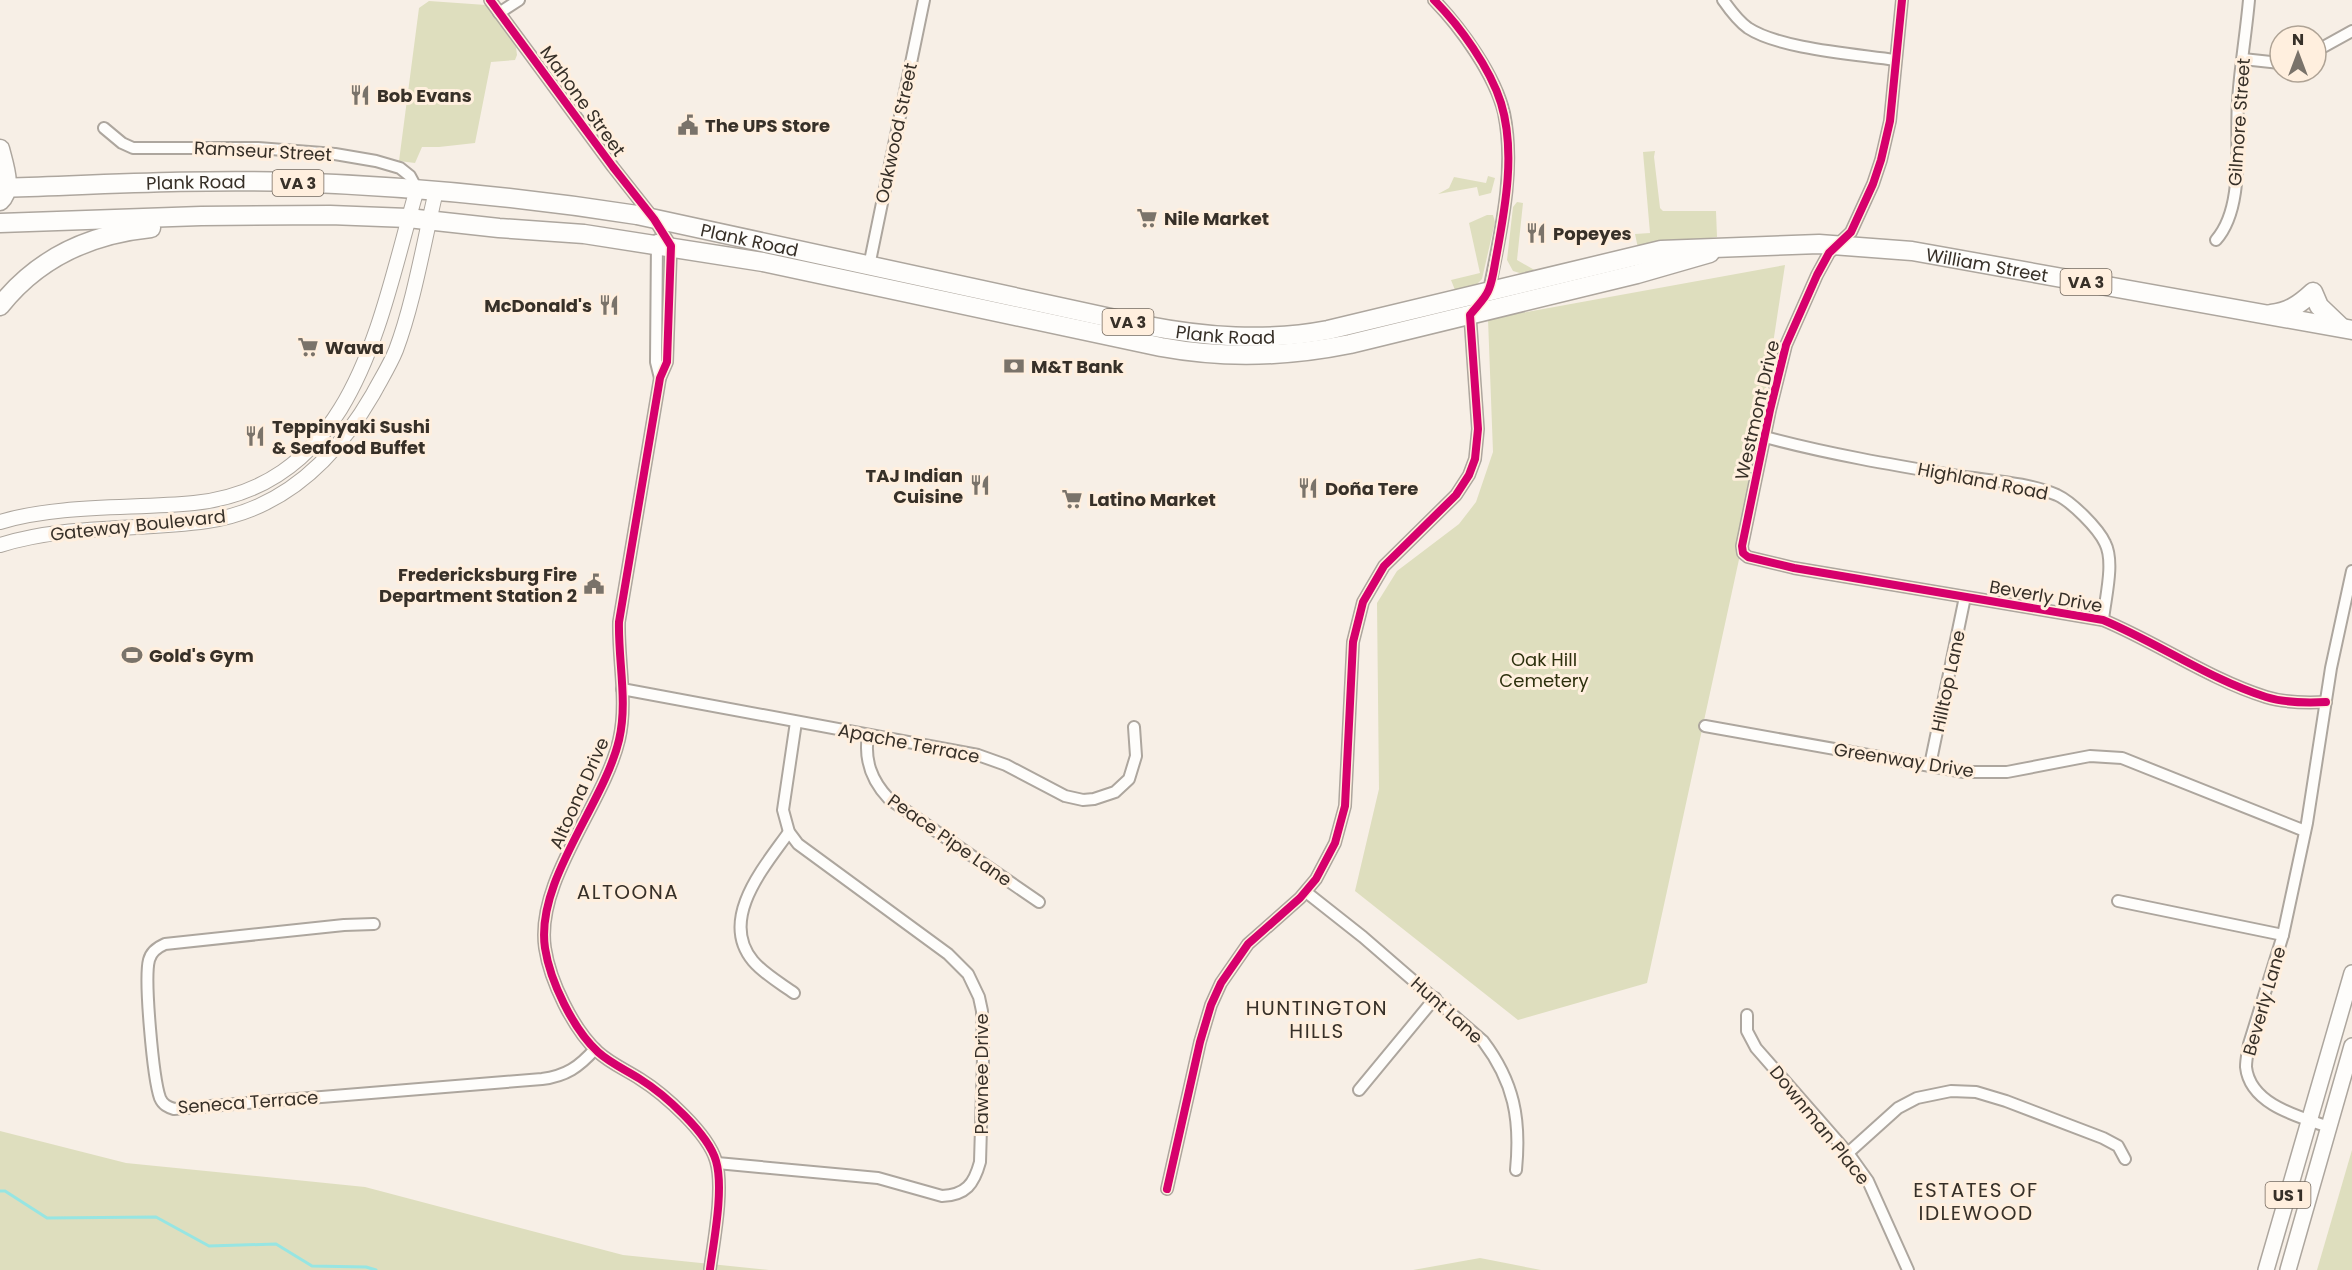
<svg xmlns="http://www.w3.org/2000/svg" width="2352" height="1270" viewBox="0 0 2352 1270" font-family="Poppins,sans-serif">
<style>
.green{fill:#dedebe}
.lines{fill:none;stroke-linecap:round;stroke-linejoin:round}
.stream{stroke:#97e5e2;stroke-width:3}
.street-casing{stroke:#ada69e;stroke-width:14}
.secondary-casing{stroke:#ada69e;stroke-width:16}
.primary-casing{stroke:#ada69e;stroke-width:18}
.highway-casing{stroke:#ada69e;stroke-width:21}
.street{stroke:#fefdfb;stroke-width:10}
.secondary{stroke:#fefdfb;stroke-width:14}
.primary{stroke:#fefdfb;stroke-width:15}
.highway{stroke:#fefdfb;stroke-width:18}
.cycleway-casing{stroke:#ffefde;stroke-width:11}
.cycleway{stroke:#d6006c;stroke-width:8}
.labels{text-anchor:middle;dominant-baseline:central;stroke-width:6;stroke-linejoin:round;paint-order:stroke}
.shield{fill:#ffefde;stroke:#73695f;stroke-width:1.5}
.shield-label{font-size:16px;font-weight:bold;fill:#373028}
.poi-label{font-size:18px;font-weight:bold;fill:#373028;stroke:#ffefde;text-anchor:start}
.street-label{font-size:18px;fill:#373028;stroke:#ffefde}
.park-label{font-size:18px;fill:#2d300d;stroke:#ffefde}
.neighbourhood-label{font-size:20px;letter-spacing:1.5px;fill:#373028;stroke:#ffefde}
</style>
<rect width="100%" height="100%" fill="#f7efe6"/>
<g class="green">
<polygon points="429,1 486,5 516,47 517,55 515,60 491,62 475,143 439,147 422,147 415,163 399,161 419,8"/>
<polygon points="1655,151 1654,157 1660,208 1663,211 1716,211 1717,237 1638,248 1635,234 1650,233 1643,152"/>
<polygon points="1488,176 1495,178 1491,193 1479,196 1477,187 1438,194 1449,188 1454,177 1486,183"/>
<polygon points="1517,202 1523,203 1517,260 1538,272 1523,274 1513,271 1507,260 1513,207"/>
<polygon points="1487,215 1493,215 1495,222 1482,279 1476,285 1455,290 1451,280 1480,273 1469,223"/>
<polygon points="1785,265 1743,541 1647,983 1518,1020 1355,891 1379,789 1377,603 1397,571 1459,524 1476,502 1493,452 1488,319"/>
<polygon points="0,1131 126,1163 365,1187 623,1255 769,1270 0,1270"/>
<polygon points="2352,1150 2352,1270 2317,1270"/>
<polygon points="1480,1258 1541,1270 1413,1270"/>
</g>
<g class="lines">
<polyline class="stream" points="0,1191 5,1191 47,1218 156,1217 209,1246 276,1244 312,1266 366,1267 376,1270"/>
<g class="street-casing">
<g id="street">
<path d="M 490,0 L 613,167 L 654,219 L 671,246 L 667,362 L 660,378 L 619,622 C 618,661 628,702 619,740 C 604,804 535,881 545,948 C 550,981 573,1029 598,1052 C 610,1063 626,1070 640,1079 C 664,1094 708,1133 716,1161 C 724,1188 714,1240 710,1269"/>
<path d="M 1434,0 C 1461,28 1495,75 1504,113 C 1516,171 1500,234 1489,291 L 1486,294"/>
<path d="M 1723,0 C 1730,10 1738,21 1748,28 C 1780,49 1855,54 1895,60"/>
<path d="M 1902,0 L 1890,121 L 1881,160 L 1873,184 L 1851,232 L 1829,253 L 1817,275 L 1786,345 L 1770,410 L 1742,546 L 1743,553 L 1748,557 L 1794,568 L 2103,620 C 2158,643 2209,679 2266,697 C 2285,703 2306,703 2326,702"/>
<polyline points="499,13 519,0"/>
<polyline points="2316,51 2352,31"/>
<polyline points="2243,59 2280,63"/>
<polyline points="104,128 122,143 133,148 258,148 335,154 376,161 400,168 410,176 417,189"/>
<polyline points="657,240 656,362 660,378"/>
<path d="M 2216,240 C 2245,207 2235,143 2238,101 C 2240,68 2246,34 2249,0"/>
<polyline points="869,266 924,0"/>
<path d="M 1765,437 C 1828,454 1893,465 1958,476 C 1990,481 2027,482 2057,495 C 2072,502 2098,528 2105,543 C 2115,562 2105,599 2103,620"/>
<polyline points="622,689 978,755 1006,765 1065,796 1083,800 1094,799 1115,792 1129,779 1136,756 1134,727"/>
<polyline points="1705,726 1964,772 2007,772 2090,756 2122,758 2305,831"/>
<path d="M 868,735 C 864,760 871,780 889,799 L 1039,902"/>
<polyline points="1930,765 1965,597"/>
<path d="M 789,832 C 765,866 718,919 753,961 C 764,974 780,983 794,993"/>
<path d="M 1306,892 L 1363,937 L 1483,1041 C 1514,1082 1521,1119 1516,1170"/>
<polyline points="2118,901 2283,935"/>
<path d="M 374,924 L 344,925 L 165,944 C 158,947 151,952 149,960 C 144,979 153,1078 160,1098 C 163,1105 168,1107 174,1109 L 542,1079 C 566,1076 579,1067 595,1049"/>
<polyline points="1747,1015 1747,1031 1756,1048 1848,1153 1868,1181 1908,1270"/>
<polyline points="1359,1090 1435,998"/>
<path d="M 2329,1127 C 2300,1117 2250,1105 2246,1067 C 2246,1059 2248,1051 2249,1044 L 2283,935 L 2307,823 L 2331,668 L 2352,571"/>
<polyline points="1848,1153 1898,1108 1917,1098 1951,1091 1976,1092 2006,1101 2103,1138 2118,1146 2125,1159"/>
<path d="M 717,1163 L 878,1178 L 942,1196 C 966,1195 974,1184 980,1162 L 983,1058 L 982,1011 L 979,997 L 968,974 L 948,954 L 798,844 L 789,832 L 783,810 L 796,722"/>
<polyline points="1167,1189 1200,1042 1211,1005 1221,983 1248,944 1300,898 1316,879 1335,843 1345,806 1353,642 1363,602 1384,566 1456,495 1469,475 1475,459 1478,429 1470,315 1473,311"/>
</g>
</g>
<g class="secondary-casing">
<g id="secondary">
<path d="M 0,522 C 60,504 132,509 194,503 C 357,486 380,315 417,189"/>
<path d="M 0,545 C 67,524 138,531 207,521 C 283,510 336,458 373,394 C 381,379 390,365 396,350 C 414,302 424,241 436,191"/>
</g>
</g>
<g class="primary-casing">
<g id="primary">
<polyline points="2266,1270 2352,973"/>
<polyline points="2288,1270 2352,1046"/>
</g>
</g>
<g class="highway-casing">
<g id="highway">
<path d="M 0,149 C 4,165 13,189 0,201"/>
<path id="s1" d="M 0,188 C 95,185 195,179 290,182 C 406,186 522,197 637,215 L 1143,325 C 1205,337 1265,342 1328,330 L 1661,250 L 1819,244 L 1912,251 L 2352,330"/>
<path d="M 0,223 L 201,216 L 330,215 L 408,218 L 499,228 L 584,234 L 763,262 L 1161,347 C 1226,359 1286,357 1350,344 L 1637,274 L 1710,253"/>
<path d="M 0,306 C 38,258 91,234 151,228"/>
<path d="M 2271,314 C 2289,312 2300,304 2313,292 L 2319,306 L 2341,327"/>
</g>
</g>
<use href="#street" class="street"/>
<use href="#secondary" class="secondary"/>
<use href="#primary" class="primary"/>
<use href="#highway" class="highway"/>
<g class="cycleway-casing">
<g id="cycleway">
<path d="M 490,0 L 613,167 L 654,219 L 671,246 L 667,362 L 660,378 L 619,622 C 618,661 628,702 619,740 C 604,804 535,881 545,948 C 550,981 573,1029 598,1052 C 610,1063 626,1070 640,1079 C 664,1094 708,1133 716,1161 C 724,1188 714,1240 710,1269"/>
<path d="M 1902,0 L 1890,121 L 1881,160 L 1873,184 L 1851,232 L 1829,253 L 1817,275 L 1786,345 L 1770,410 L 1742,546 L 1743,553 L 1748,557 L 1794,568 L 2103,620 C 2158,643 2209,679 2266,697 C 2285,703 2306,703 2326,702"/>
<path d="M 1167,1189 L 1200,1042 L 1211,1005 L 1221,983 L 1248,944 L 1300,898 L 1316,879 L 1335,843 L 1345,806 L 1353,642 L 1363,602 L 1384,566 L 1456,495 L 1469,475 L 1475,459 L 1478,429 L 1470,315 C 1476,307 1486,298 1489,289 C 1493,279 1494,268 1496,258 C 1505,209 1516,152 1501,103 C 1490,68 1460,26 1434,0"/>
</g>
</g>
<use href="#cycleway" class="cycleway"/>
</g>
<defs>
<g id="restaurant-bare" transform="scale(1.62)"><path d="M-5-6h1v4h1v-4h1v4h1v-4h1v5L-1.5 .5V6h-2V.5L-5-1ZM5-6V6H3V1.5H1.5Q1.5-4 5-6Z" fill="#7a736a" stroke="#ffefde" stroke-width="2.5" paint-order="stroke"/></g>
<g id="civic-bare" transform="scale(1.62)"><path d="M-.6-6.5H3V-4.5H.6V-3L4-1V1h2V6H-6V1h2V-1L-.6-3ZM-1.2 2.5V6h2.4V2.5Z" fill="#7a736a" stroke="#ffefde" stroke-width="2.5" paint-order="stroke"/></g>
<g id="supermarket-bare" transform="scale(1.62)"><path d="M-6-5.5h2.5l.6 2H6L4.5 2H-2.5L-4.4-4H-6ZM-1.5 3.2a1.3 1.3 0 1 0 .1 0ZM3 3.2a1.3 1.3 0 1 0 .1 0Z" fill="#7a736a" stroke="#ffefde" stroke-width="2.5" paint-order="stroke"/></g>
<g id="bank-bare" transform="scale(1.62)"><path d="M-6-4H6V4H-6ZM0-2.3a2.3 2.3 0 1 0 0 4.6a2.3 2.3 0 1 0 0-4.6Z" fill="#7a736a" stroke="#ffefde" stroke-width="2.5" paint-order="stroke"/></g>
<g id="stadium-bare" transform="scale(1.62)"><path d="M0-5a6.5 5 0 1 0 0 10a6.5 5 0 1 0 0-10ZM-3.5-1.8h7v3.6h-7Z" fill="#7a736a" stroke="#ffefde" stroke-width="2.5" paint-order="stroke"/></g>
</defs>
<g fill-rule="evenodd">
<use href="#restaurant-bare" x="360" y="95"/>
<use href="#civic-bare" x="688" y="125"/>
<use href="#supermarket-bare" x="1147" y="218"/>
<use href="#restaurant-bare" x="1536" y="233"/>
<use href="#restaurant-bare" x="609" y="305"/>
<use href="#supermarket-bare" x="308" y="347"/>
<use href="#bank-bare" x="1014" y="366"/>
<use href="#restaurant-bare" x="255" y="436"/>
<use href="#restaurant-bare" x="980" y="485"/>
<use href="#restaurant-bare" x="1308" y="488"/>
<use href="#supermarket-bare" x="1072" y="499"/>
<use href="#civic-bare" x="594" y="584"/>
<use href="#stadium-bare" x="132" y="655"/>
</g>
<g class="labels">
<g class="shield">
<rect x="272.5" y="170" width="51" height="26" rx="4.5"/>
<rect x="2060.5" y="269" width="51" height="26" rx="4.5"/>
<rect x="1102.5" y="309" width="51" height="26" rx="4.5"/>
<rect x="2265.5" y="1182" width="45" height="26" rx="4.5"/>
</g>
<g class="shield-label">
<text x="298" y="183">VA 3</text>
<text x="2086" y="282">VA 3</text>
<text x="1128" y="322">VA 3</text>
<text x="2288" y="1195">US 1</text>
</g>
<g class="poi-label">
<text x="377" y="95">Bob Evans</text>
<text x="705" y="125">The UPS Store</text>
<text x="1164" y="218">Nile Market</text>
<text x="1553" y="233">Popeyes</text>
<text x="592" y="305" text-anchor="end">McDonald's</text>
<text x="325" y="347">Wawa</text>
<text x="1031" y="366">M&amp;T Bank</text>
<text x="272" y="426">Teppinyaki Sushi<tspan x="272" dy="21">&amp; Seafood Buffet</tspan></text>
<text x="963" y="475" text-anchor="end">TAJ Indian<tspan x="963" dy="21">Cuisine</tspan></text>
<text x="1325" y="488">Doña Tere</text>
<text x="1089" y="499">Latino Market</text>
<text x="577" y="574" text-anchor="end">Fredericksburg Fire<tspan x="577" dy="21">Department Station 2</tspan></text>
<text x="149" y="655">Gold's Gym</text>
</g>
<g class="street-label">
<text transform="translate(583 101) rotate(54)">Mahone Street</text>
<text transform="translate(2239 122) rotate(-86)">Gilmore Street</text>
<text transform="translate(896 133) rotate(-78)">Oakwood Street</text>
<text transform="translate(263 151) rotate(3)">Ramseur Street</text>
<text stroke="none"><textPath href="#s1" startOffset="196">Plank Road</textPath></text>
<text stroke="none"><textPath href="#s1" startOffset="754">Plank Road</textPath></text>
<text stroke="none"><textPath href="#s1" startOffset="2013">William Street</textPath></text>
<text stroke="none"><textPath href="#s1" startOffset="1240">Plank Road</textPath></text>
<text transform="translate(1757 410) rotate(-77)">Westmont Drive</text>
<text transform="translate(1983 481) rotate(11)">Highland Road</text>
<text transform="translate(138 525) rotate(-6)">Gateway Boulevard</text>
<text transform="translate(2046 596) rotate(10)">Beverly Drive</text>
<text transform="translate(1948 681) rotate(-78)">Hilltop Lane</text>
<text transform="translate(909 743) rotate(11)">Apache Terrace</text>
<text transform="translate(1904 760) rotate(9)">Greenway Drive</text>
<text transform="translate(579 793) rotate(-66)">Altoona Drive</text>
<text transform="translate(950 840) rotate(35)">Peace Pipe Lane</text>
<text transform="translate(2264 1001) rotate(-74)">Beverly Lane</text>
<text transform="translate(1447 1010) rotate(42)">Hunt Lane</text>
<text transform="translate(981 1074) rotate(-90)">Pawnee Drive</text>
<text transform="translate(248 1102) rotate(-4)">Seneca Terrace</text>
<text transform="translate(1820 1125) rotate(51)">Downman Place</text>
</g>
<g class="park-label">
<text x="1544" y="659">Oak Hill<tspan x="1544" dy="21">Cemetery</tspan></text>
</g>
<g class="neighbourhood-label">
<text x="628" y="892">ALTOONA</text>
<text x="1317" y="1008">HUNTINGTON<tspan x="1317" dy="23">HILLS</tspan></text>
<text x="1976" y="1190">ESTATES OF<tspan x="1976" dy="23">IDLEWOOD</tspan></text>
</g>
</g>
<g transform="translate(2298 54)"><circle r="28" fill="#ffefde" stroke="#afa395" stroke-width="1.5"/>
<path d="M0-4.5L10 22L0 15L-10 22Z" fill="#7a736a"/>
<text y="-9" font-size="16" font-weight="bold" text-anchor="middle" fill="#373028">N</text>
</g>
</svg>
